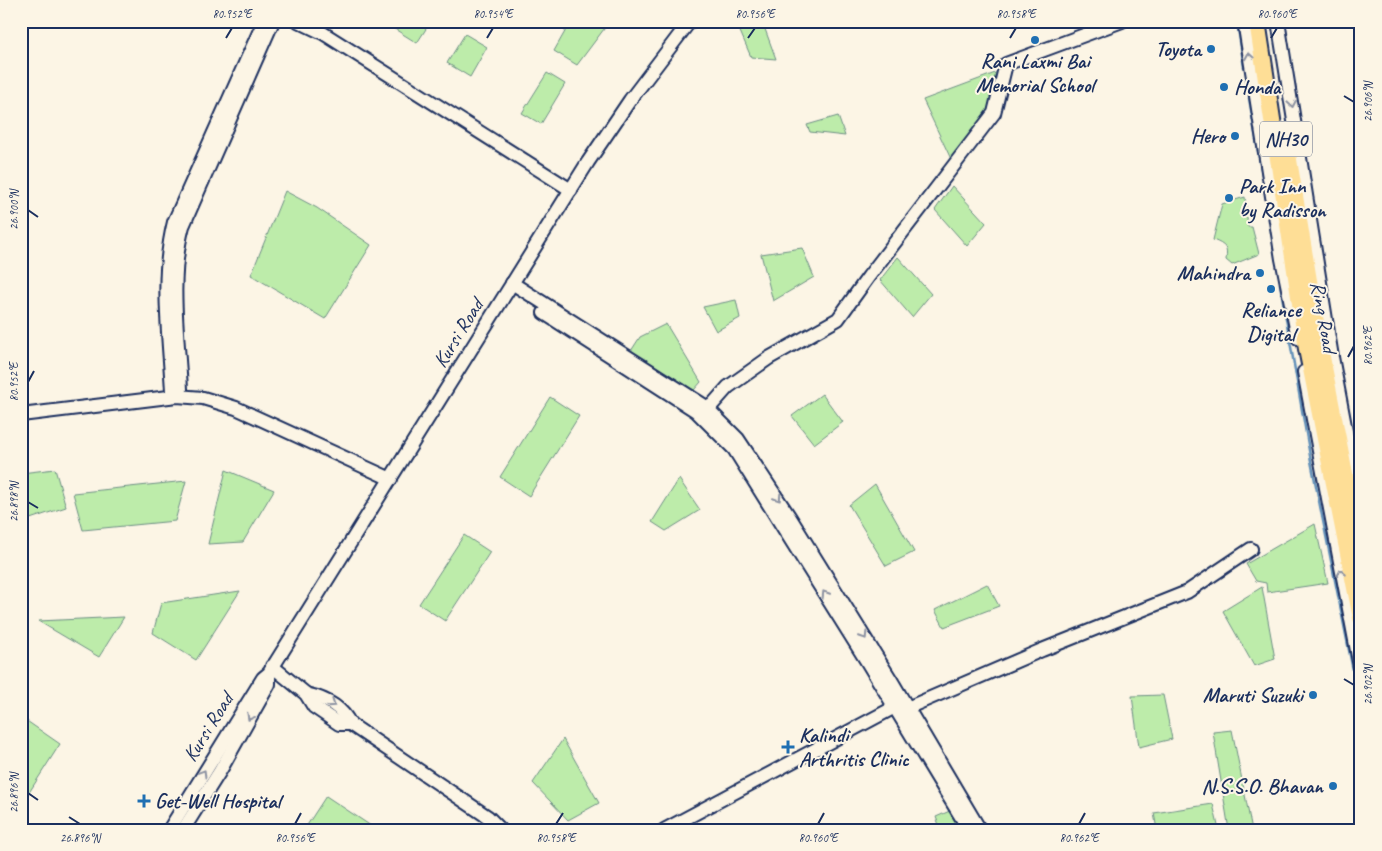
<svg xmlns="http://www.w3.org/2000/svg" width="1382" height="851" viewBox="0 0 1382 851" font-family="Caveat,sans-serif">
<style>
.green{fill:#bdecaa;stroke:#6c8e84}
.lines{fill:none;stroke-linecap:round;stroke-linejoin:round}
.stream{stroke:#6491b9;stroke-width:2.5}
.secondary-casing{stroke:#1b2f5e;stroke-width:16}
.highway-casing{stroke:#1b2f5e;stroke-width:20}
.secondary{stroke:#fcf5e5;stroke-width:12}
.highway{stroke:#fede96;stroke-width:16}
.oneway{stroke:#8c92a2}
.ticks{fill:none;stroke:#1b2f5e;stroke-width:2}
.poi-dot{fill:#1f6fb2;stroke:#fcf5e5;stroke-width:2}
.labels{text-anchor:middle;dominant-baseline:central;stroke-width:4;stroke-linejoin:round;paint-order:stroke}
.shield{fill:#fcf5e5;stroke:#5e6a86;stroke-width:1}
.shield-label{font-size:20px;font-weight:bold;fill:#1b2f5e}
.poi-label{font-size:21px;font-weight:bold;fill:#1b2f5e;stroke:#fcf5e5;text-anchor:end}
.street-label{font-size:21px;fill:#1b2f5e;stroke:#fcf5e5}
.neatline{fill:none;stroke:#1b2f5e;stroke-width:2}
.ticks-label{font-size:12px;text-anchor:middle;fill:#1b2f5e}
</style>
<rect width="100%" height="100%" fill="#fcf5e5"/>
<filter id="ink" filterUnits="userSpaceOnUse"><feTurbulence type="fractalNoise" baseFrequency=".02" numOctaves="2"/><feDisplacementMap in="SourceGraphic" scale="10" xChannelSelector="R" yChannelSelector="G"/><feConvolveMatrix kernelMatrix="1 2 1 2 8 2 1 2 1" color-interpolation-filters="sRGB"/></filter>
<g filter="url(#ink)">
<g class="green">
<polygon points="398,21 431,21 417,43 393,28"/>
<polygon points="571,21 610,21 577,65 554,51"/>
<polygon points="745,21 762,21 776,59 751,57 739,29"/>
<polygon points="465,34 487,47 470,77 447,63"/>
<polygon points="998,72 989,113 951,159 923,100"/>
<polygon points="547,73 565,84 541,124 522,113"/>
<polygon points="838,116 845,136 810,132 807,125"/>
<polygon points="952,186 986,223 967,246 935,210"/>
<polygon points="285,191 317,208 371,245 325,319 251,275"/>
<path d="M 1245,197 L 1248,227 L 1252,227 L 1259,254 L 1232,265 L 1226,260 C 1228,247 1225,245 1213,240 L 1222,204 Z"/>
<polygon points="802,248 814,277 773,301 761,254"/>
<polygon points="898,257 931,294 912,317 880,280"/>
<polygon points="736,300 740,318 716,331 703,307"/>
<polygon points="666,324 701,382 694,390 631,351 640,337"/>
<polygon points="822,394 843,422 814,444 792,416"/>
<polygon points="550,397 579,416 529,496 500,477"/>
<polygon points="55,469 66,507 21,522 21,473"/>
<polygon points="226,470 274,490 243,542 208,544"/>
<polygon points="679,479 700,510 666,531 652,522"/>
<polygon points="186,481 175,521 83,530 73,493"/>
<polygon points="875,484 914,552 886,566 849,505"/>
<polygon points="1315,524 1328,583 1267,592 1266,583 1256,581 1246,564"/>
<polygon points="464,535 490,552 445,621 419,604"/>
<polygon points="987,584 999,606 944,627 935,610"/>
<polygon points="1262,587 1275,659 1254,666 1223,611"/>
<polygon points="240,591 196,660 153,633 161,603"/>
<polygon points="124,617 99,657 38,621"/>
<polygon points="1163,695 1172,739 1139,747 1132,696"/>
<polygon points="21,717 60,744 23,802"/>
<polygon points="1232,730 1252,830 1229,830 1213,732"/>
<polygon points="563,739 599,803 568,820 533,783"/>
<polygon points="326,796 377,830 304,830"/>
<polygon points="1213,804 1219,830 1157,830 1154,813"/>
<polygon points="952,810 963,830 941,830 936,817"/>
</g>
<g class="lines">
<g class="stream">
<polyline points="1238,28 1244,67"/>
<polyline points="1249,98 1262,175"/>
<polyline points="1280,284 1310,456 1361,710"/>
</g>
<g class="secondary-casing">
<g id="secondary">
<path d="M 264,21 L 174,222 C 160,277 169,335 172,391 L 177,396 L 181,389 C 178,335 169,278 183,226 L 273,21"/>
<polyline points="298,21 323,33 571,190"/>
<polyline points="1244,21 1282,259 1298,338"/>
<polyline points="1278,21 1332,357 1361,510"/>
<polyline points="512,283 705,406 738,439 789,516 891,680 980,830"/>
<polyline points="544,313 696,411 734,449 866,660 969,830"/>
<polyline points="1304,372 1361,672"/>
<polyline points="704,414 728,387 769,358 838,319 869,276 994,113 1006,64 1122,21"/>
<polyline points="21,415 177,396 203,398 236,408 391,479"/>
<polyline points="272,666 306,694 314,707 339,724 350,724 488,817 501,830"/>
<path d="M 306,694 C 324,698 342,707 350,724"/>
<polyline points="169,830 263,678 269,673 588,162 630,100 690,21"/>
<polyline points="183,830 220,771 269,684 269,676"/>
<polyline points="664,830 895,707 907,708 1042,650 1187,592 1251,549"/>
</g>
</g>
<g class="highway-casing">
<g id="highway">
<polyline points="1257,21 1307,349 1361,618"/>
<polyline points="1286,142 1320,347 1361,555"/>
</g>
</g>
<use href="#secondary" class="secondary"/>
<use href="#highway" class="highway"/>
</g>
<defs><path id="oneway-chevron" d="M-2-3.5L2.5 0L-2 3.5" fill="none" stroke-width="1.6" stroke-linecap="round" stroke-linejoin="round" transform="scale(1.25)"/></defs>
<g class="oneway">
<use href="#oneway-chevron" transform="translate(1249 56) rotate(-99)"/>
<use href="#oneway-chevron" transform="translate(1292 104) rotate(80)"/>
<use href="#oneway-chevron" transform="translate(778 498) rotate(57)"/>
<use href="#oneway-chevron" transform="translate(1341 573) rotate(-101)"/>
<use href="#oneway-chevron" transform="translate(825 594) rotate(-122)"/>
<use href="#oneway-chevron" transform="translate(864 636) rotate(58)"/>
<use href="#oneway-chevron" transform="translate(332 704) rotate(34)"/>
<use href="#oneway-chevron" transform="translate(250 717) rotate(119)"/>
<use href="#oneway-chevron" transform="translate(203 773) rotate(-59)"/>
</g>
</g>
<path class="ticks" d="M 226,38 L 232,28M 487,38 L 493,28M 748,38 L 755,28M 1010,38 L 1016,28M 1271,38 L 1277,28M 1344,96 L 1354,102M 28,210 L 38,217M 1348,357 L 1354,346M 28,382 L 34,371M 28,502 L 38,508M 1344,679 L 1354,685M 28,793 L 38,800M 69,817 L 80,824M 295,824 L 301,813M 556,824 L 563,813M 818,824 L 824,813M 1079,824 L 1085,813"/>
<g class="poi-dot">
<circle cx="1035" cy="40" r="5"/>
<circle cx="1211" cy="49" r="5"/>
<circle cx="1224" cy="87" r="5"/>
<circle cx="1235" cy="136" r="5"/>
<circle cx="1229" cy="198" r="5"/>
<circle cx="1260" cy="273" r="5"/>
<circle cx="1271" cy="289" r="5"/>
<circle cx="1313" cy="695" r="5"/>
<path d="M785.5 739.5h5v5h5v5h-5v5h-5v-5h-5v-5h5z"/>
<circle cx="1333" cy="786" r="5"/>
<path d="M141.5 793.5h5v5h5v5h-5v5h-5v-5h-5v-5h5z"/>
</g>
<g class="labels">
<rect class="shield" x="1260" y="121.5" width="52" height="35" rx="4"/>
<g class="shield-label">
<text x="1286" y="139">NH30</text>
</g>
<g class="poi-label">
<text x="1201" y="49">Toyota</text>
<text x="1035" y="61" text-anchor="middle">Rani Laxmi Bai<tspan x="1035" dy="24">Memorial School</tspan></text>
<text x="1234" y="87" text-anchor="start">Honda</text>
<text x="1225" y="136">Hero</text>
<text x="1239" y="186" text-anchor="start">Park Inn<tspan x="1239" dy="24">by Radisson</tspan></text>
<text x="1250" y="273">Mahindra</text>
<text x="1271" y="310" text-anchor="middle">Reliance<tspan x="1271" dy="24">Digital</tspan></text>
<text x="1303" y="695">Maruti Suzuki</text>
<text x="799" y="735" text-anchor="start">Kalindi<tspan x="799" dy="24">Arthritis Clinic</tspan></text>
<text x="1323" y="786">N.S.S.O. Bhavan</text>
<text x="155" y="801" text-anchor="start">Get-Well Hospital</text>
</g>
<g class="street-label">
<text transform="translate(1324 317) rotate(80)">Ring Road</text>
<text transform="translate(458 333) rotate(-58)">Kursi Road</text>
<text transform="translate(208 727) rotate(-58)">Kursi Road</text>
</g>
</g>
<rect width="1382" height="851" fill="none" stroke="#fcf5e5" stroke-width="55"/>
<rect x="28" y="28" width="1326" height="796" class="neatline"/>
<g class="ticks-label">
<text x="232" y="18">80.952°E</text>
<text x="493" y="18">80.954°E</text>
<text x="755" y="18">80.956°E</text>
<text x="1016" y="18">80.958°E</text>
<text x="1277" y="18">80.960°E</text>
<text transform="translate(1368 102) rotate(-90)" y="4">26.906°N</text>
<text transform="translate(14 210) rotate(-90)" y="4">26.900°N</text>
<text transform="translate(1368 346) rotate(-90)" y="4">80.962°E</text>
<text transform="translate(14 382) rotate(-90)" y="4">80.952°E</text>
<text transform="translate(14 502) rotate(-90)" y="4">26.898°N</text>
<text transform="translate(1368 685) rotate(-90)" y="4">26.902°N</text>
<text transform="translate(14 793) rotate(-90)" y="4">26.896°N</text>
<text x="80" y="842">26.896°N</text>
<text x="295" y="842">80.956°E</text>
<text x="556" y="842">80.958°E</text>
<text x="818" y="842">80.960°E</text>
<text x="1079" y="842">80.962°E</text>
</g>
</svg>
